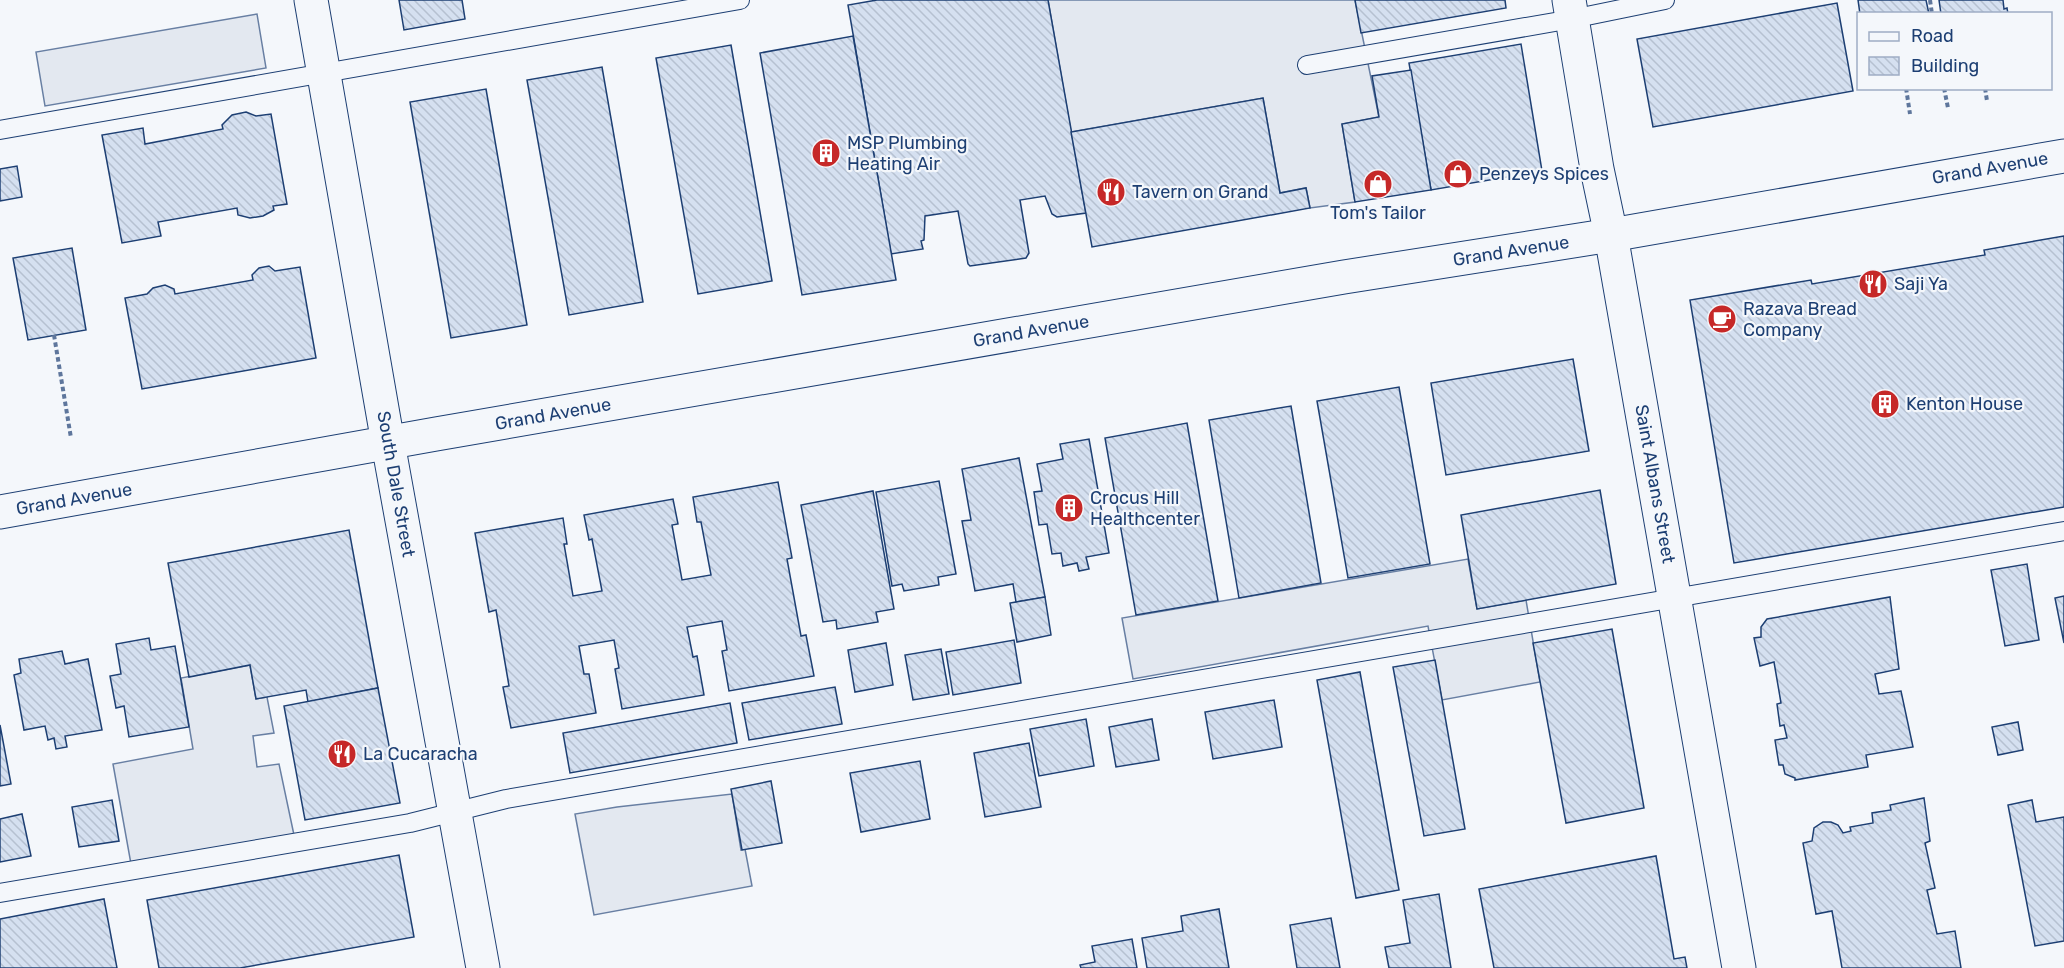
<svg xmlns="http://www.w3.org/2000/svg" width="2064" height="968" viewBox="0 0 2064 968" font-family="Rubik,sans-serif">
<style>
.parking{fill:#e3e8f0;stroke:#687fa3;stroke-width:1.5}
.building{fill:url(#building-back-hatch);stroke:#1d3f73;stroke-width:1.5}
.lines{fill:none;stroke-linecap:round;stroke-linejoin:round}
.lane-casing{stroke:#1d3f73;stroke-width:20}
.street-casing{stroke:#1d3f73;stroke-width:35}
.secondary-casing{stroke:#1d3f73;stroke-width:35}
.path{stroke:#5e769c;stroke-width:4;stroke-dasharray:4.5 3;stroke-linecap:butt}
.lane{stroke:#f4f7fb;stroke-width:18}
.street{stroke:#f4f7fb;stroke-width:33}
.secondary{stroke:#f4f7fb;stroke-width:33}
.labels{text-anchor:middle;dominant-baseline:central;stroke-width:4.5;stroke-linejoin:round;paint-order:stroke}
.poi-label{font-size:18px;fill:#1d3f73;stroke:#f4f7fb;text-anchor:start}
.street-label{font-size:18px;fill:#1d3f73;stroke:#f4f7fb}
</style>
<defs>
<pattern id="building-back-hatch" width="6" height="6" patternUnits="userSpaceOnUse" patternTransform="scale(1.5)"><rect width="6" height="6" fill="#d5e0f0"/><path d="M-1 5l2 2M0 0l6 6M5-1l2 2" fill="none" stroke="#b6c1d1"/></pattern>
</defs>
<rect width="100%" height="100%" fill="#f4f7fb"/>
<g class="parking">
<polygon points="1048,0 1355,0 1379,117 1342,124 1355,202 1310,208 1306,188 1280,193 1263,98 1071,132"/>
<polygon points="257,14 266,68 45,106 36,52"/>
<polygon points="1468,559 1477,609 1526,600 1540,682 1442,700 1428,626 1133,679 1122,618"/>
<polygon points="250,665 256,699 267,697 274,733 253,736 257,767 279,764 294,835 131,864 113,764 193,749 181,678"/>
<polygon points="732,794 741,850 745,849 752,886 594,915 575,814 617,807"/>
</g>
<g class="building">
<polygon points="399,0 462,0 465,19 404,30"/>
<polygon points="877,0 1048,0 1086,213 1057,217 1052,214 1045,196 1020,200 1029,253 1026,258 970,266 968,264 958,211 925,216 924,240 921,241 923,249 891,254 848,5"/>
<polygon points="1355,0 1505,0 1506,8 1361,33"/>
<polygon points="1858,0 1926,0 1929,14 1860,14"/>
<polygon points="1939,0 2003,0 2004,9 2007,8 2008,14 1941,14"/>
<polygon points="1837,3 1853,91 1653,127 1637,39"/>
<polygon points="853,36 896,280 802,295 760,53"/>
<polygon points="1521,44 1542,171 1431,190 1409,63"/>
<polygon points="731,45 772,281 698,294 656,58"/>
<polygon points="602,67 643,302 569,315 527,80"/>
<polygon points="1411,70 1431,190 1355,202 1342,124 1379,117 1372,76"/>
<polygon points="486,89 527,325 451,338 410,102"/>
<polygon points="1263,98 1280,193 1306,188 1310,208 1092,247 1071,132"/>
<polygon points="246,112 256,116 271,114 287,204 273,206 274,210 263,216 250,218 238,215 237,208 158,222 161,236 122,243 102,135 143,128 145,144 223,129 222,125 232,115"/>
<polygon points="17,166 22,197 0,201 0,169"/>
<polygon points="2064,236 2064,507 1734,563 1690,300 1811,280 1812,284 1985,255 1984,250"/>
<polygon points="72,248 86,330 28,340 13,258"/>
<polygon points="269,266 275,271 300,267 316,358 142,389 125,298 147,294 153,288 165,285 174,289 175,294 253,280 252,275 259,268"/>
<polygon points="1573,359 1589,451 1446,475 1431,383"/>
<polygon points="1399,387 1430,564 1348,578 1317,401"/>
<polygon points="1291,406 1321,583 1239,598 1209,420"/>
<polygon points="1187,423 1218,601 1136,615 1105,438"/>
<polygon points="1089,439 1109,553 1086,557 1089,569 1079,571 1077,563 1063,566 1061,553 1052,554 1047,524 1039,525 1034,492 1042,491 1037,464 1063,459 1060,444"/>
<polygon points="1019,458 1045,597 1016,602 1013,584 975,591 962,521 971,520 962,469"/>
<polygon points="939,481 956,574 938,577 939,585 904,591 902,584 892,586 876,492"/>
<polygon points="778,482 792,558 787,559 801,636 806,635 814,676 729,691 722,651 727,650 722,621 687,627 693,657 697,656 704,695 622,709 615,669 619,668 614,640 579,646 584,674 589,674 596,713 511,728 503,687 509,686 496,610 489,612 475,533 563,518 567,544 564,544 573,596 602,591 592,539 589,540 584,515 673,499 678,524 672,525 682,580 711,575 701,522 697,522 693,497"/>
<polygon points="1600,490 1616,584 1477,609 1461,515"/>
<polygon points="873,491 894,609 876,612 878,622 837,629 836,620 823,622 801,505"/>
<polygon points="349,530 378,688 308,702 306,690 256,699 250,665 189,677 168,563"/>
<polygon points="2027,564 2039,640 2005,646 1991,570"/>
<polygon points="2064,596 2064,643 2055,598"/>
<polygon points="1045,597 1051,635 1017,642 1010,603"/>
<polygon points="1890,597 1899,669 1875,674 1879,694 1901,691 1913,747 1866,755 1868,767 1795,780 1795,778 1785,774 1783,765 1779,765 1775,740 1787,738 1784,725 1780,726 1777,704 1781,703 1774,662 1760,666 1754,638 1761,637 1761,627 1767,619"/>
<polygon points="1612,629 1644,808 1566,823 1533,643"/>
<polygon points="149,638 151,650 175,646 189,727 129,737 124,706 116,708 110,676 121,674 116,644"/>
<polygon points="1014,640 1021,683 953,695 946,652"/>
<polygon points="886,643 893,685 855,692 848,650"/>
<polygon points="941,649 949,694 913,700 905,655"/>
<polygon points="62,651 65,664 88,659 102,730 65,736 67,747 56,749 54,738 48,740 45,726 24,730 14,675 21,673 19,659"/>
<polygon points="1435,660 1465,829 1424,836 1393,667"/>
<polygon points="1360,672 1399,890 1356,898 1317,680"/>
<polygon points="835,687 842,724 749,740 742,703"/>
<polygon points="378,688 400,803 305,820 284,706"/>
<polygon points="1274,700 1282,747 1213,759 1205,712"/>
<polygon points="730,703 737,743 570,773 563,733"/>
<polygon points="1086,719 1094,766 1039,776 1030,729"/>
<polygon points="1152,719 1159,760 1116,767 1109,727"/>
<polygon points="2018,722 2023,750 1998,755 1992,727"/>
<polygon points="0,725 11,784 0,786"/>
<polygon points="1029,743 1041,807 985,817 974,753"/>
<polygon points="920,761 930,819 861,832 850,773"/>
<polygon points="771,781 782,843 742,850 731,789"/>
<polygon points="1924,798 1930,841 1925,843 1935,888 1927,890 1937,934 1955,931 1961,968 1842,968 1832,911 1816,914 1803,843 1812,841 1814,828 1823,822 1831,822 1838,825 1843,833 1851,831 1850,827 1873,823 1872,813 1891,810 1890,805"/>
<polygon points="112,800 119,841 79,847 72,807"/>
<polygon points="2032,800 2036,822 2064,817 2064,941 2035,946 2008,805"/>
<polygon points="22,814 31,856 0,862 0,819"/>
<polygon points="399,855 414,937 240,968 159,968 147,900"/>
<polygon points="1656,856 1674,959 1685,957 1687,968 1494,968 1479,889"/>
<polygon points="1439,894 1451,968 1389,968 1385,947 1410,943 1403,900"/>
<polygon points="104,899 117,968 0,968 0,919"/>
<polygon points="1219,909 1229,968 1147,968 1142,938 1183,931 1181,916"/>
<polygon points="1331,918 1340,968 1297,968 1290,925"/>
<polygon points="1132,939 1137,968 1081,968 1080,965 1095,962 1092,946"/>
</g>
<g class="lines">
<g class="lane-casing">
<g id="lane">
<polyline points="1307,65 1572,19 1665,0"/>
<polyline points="0,130 740,0"/>
<polyline points="0,893 410,823 506,799 593,784 2064,531"/>
</g>
</g>
<g class="street-casing">
<g id="street">
<polyline points="311,0 388,443"/>
<polyline points="1569,0 1597,169 1611,235 1739,968"/>
</g>
</g>
<g class="secondary-casing">
<g id="secondary">
<polyline points="388,443 483,968"/>
<polyline points="0,512 436,434 1344,277 1611,235 2064,156"/>
</g>
</g>
<g class="path">
<polyline points="1930,0 1932,14"/>
<polyline points="1906,88 1910,114"/>
<polyline points="1944,88 1948,108"/>
<polyline points="1985,88 1987,101"/>
<polyline points="54,335 71,438"/>
</g>
<use href="#lane" class="lane"/>
<use href="#street" class="street"/>
<use href="#secondary" class="secondary"/>
</g>
<defs>
<g id="building-disc" transform="scale(1.5)"><circle r="9.5" fill="#c62828" stroke="#f4f7fb"/><path d="M-4-6H4V6H1V3H-1V6H-4ZM-2.5-4.3h1.7v1.8h-1.7ZM.8-4.3h1.7v1.8H.8ZM-2.5-1h1.7V.8h-1.7ZM.8-1h1.7V.8H.8Z" fill="#fff"/></g>
<g id="shop-disc" transform="scale(1.5)"><circle r="9.5" fill="#c62828" stroke="#f4f7fb"/><path d="M-5-2.5h2.3a2.7 3.5 0 0 1 5.4 0H5L5.5 6h-11ZM-1.5-2.5h3a1.5 2.3 0 0 0-3 0Z" fill="#fff"/></g>
<g id="restaurant-disc" transform="scale(1.5)"><circle r="9.5" fill="#c62828" stroke="#f4f7fb"/><path d="M-5-6h1v4h1v-4h1v4h1v-4h1v5L-1.5 .5V6h-2V.5L-5-1ZM5-6V6H3V1.5H1.5Q1.5-4 5-6Z" fill="#fff"/></g>
<g id="cafe-disc" transform="scale(1.5)"><circle r="9.5" fill="#c62828" stroke="#f4f7fb"/><path d="M-5.5-4.5H6V0H3Q3 3.5 0 3.5H-2.5Q-5.5 3.5-5.5 0ZM3-3.2v2h1.7v-2ZM-6 4.5H4V6H-6Z" fill="#fff"/></g>
</defs>
<g fill-rule="evenodd">
<use href="#building-disc" x="826" y="153"/>
<use href="#shop-disc" x="1458" y="174"/>
<use href="#shop-disc" x="1378" y="184"/>
<use href="#restaurant-disc" x="1111" y="192"/>
<use href="#restaurant-disc" x="1873" y="284"/>
<use href="#cafe-disc" x="1722" y="319"/>
<use href="#building-disc" x="1885" y="404"/>
<use href="#building-disc" x="1069" y="508"/>
<use href="#restaurant-disc" x="342" y="754"/>
</g>
<g class="labels">
<g class="poi-label">
<text x="847" y="143">MSP Plumbing<tspan x="847" dy="21">Heating Air</tspan></text>
<text x="1479" y="174">Penzeys Spices</text>
<text x="1132" y="192">Tavern on Grand</text>
<text x="1378" y="213" text-anchor="middle">Tom's Tailor</text>
<text x="1894" y="284">Saji Ya</text>
<text x="1743" y="309">Razava Bread<tspan x="1743" dy="21">Company</tspan></text>
<text x="1906" y="404">Kenton House</text>
<text x="1090" y="498">Crocus Hill<tspan x="1090" dy="21">Healthcenter</tspan></text>
<text x="363" y="754">La Cucaracha</text>
</g>
<g class="street-label">
<text transform="translate(1990 168) rotate(-10)">Grand Avenue</text>
<text transform="translate(1511 251) rotate(-9)">Grand Avenue</text>
<text transform="translate(1031 331) rotate(-10)">Grand Avenue</text>
<text transform="translate(553 414) rotate(-10)">Grand Avenue</text>
<text transform="translate(396 484) rotate(80)">South Dale Street</text>
<text transform="translate(1655 484) rotate(80)">Saint Albans Street</text>
<text transform="translate(74 499) rotate(-10)">Grand Avenue</text>
</g>
</g>
<rect x="1857" y="12" width="195" height="78" fill="#f4f7fb" stroke="#9eadc5" stroke-width="1.5"/>
<rect x="1869" y="32" width="30" height="9" fill="#f4f7fb" stroke="#9eadc5" stroke-width="1.5"/>
<text x="1911" y="42" font-size="18" fill="#1d3f73">Road</text>
<rect x="1869" y="57" width="30" height="18" fill="url(#building-back-hatch)" stroke="#9eadc5" stroke-width="1.5"/>
<text x="1911" y="72" font-size="18" fill="#1d3f73">Building</text>
</svg>
